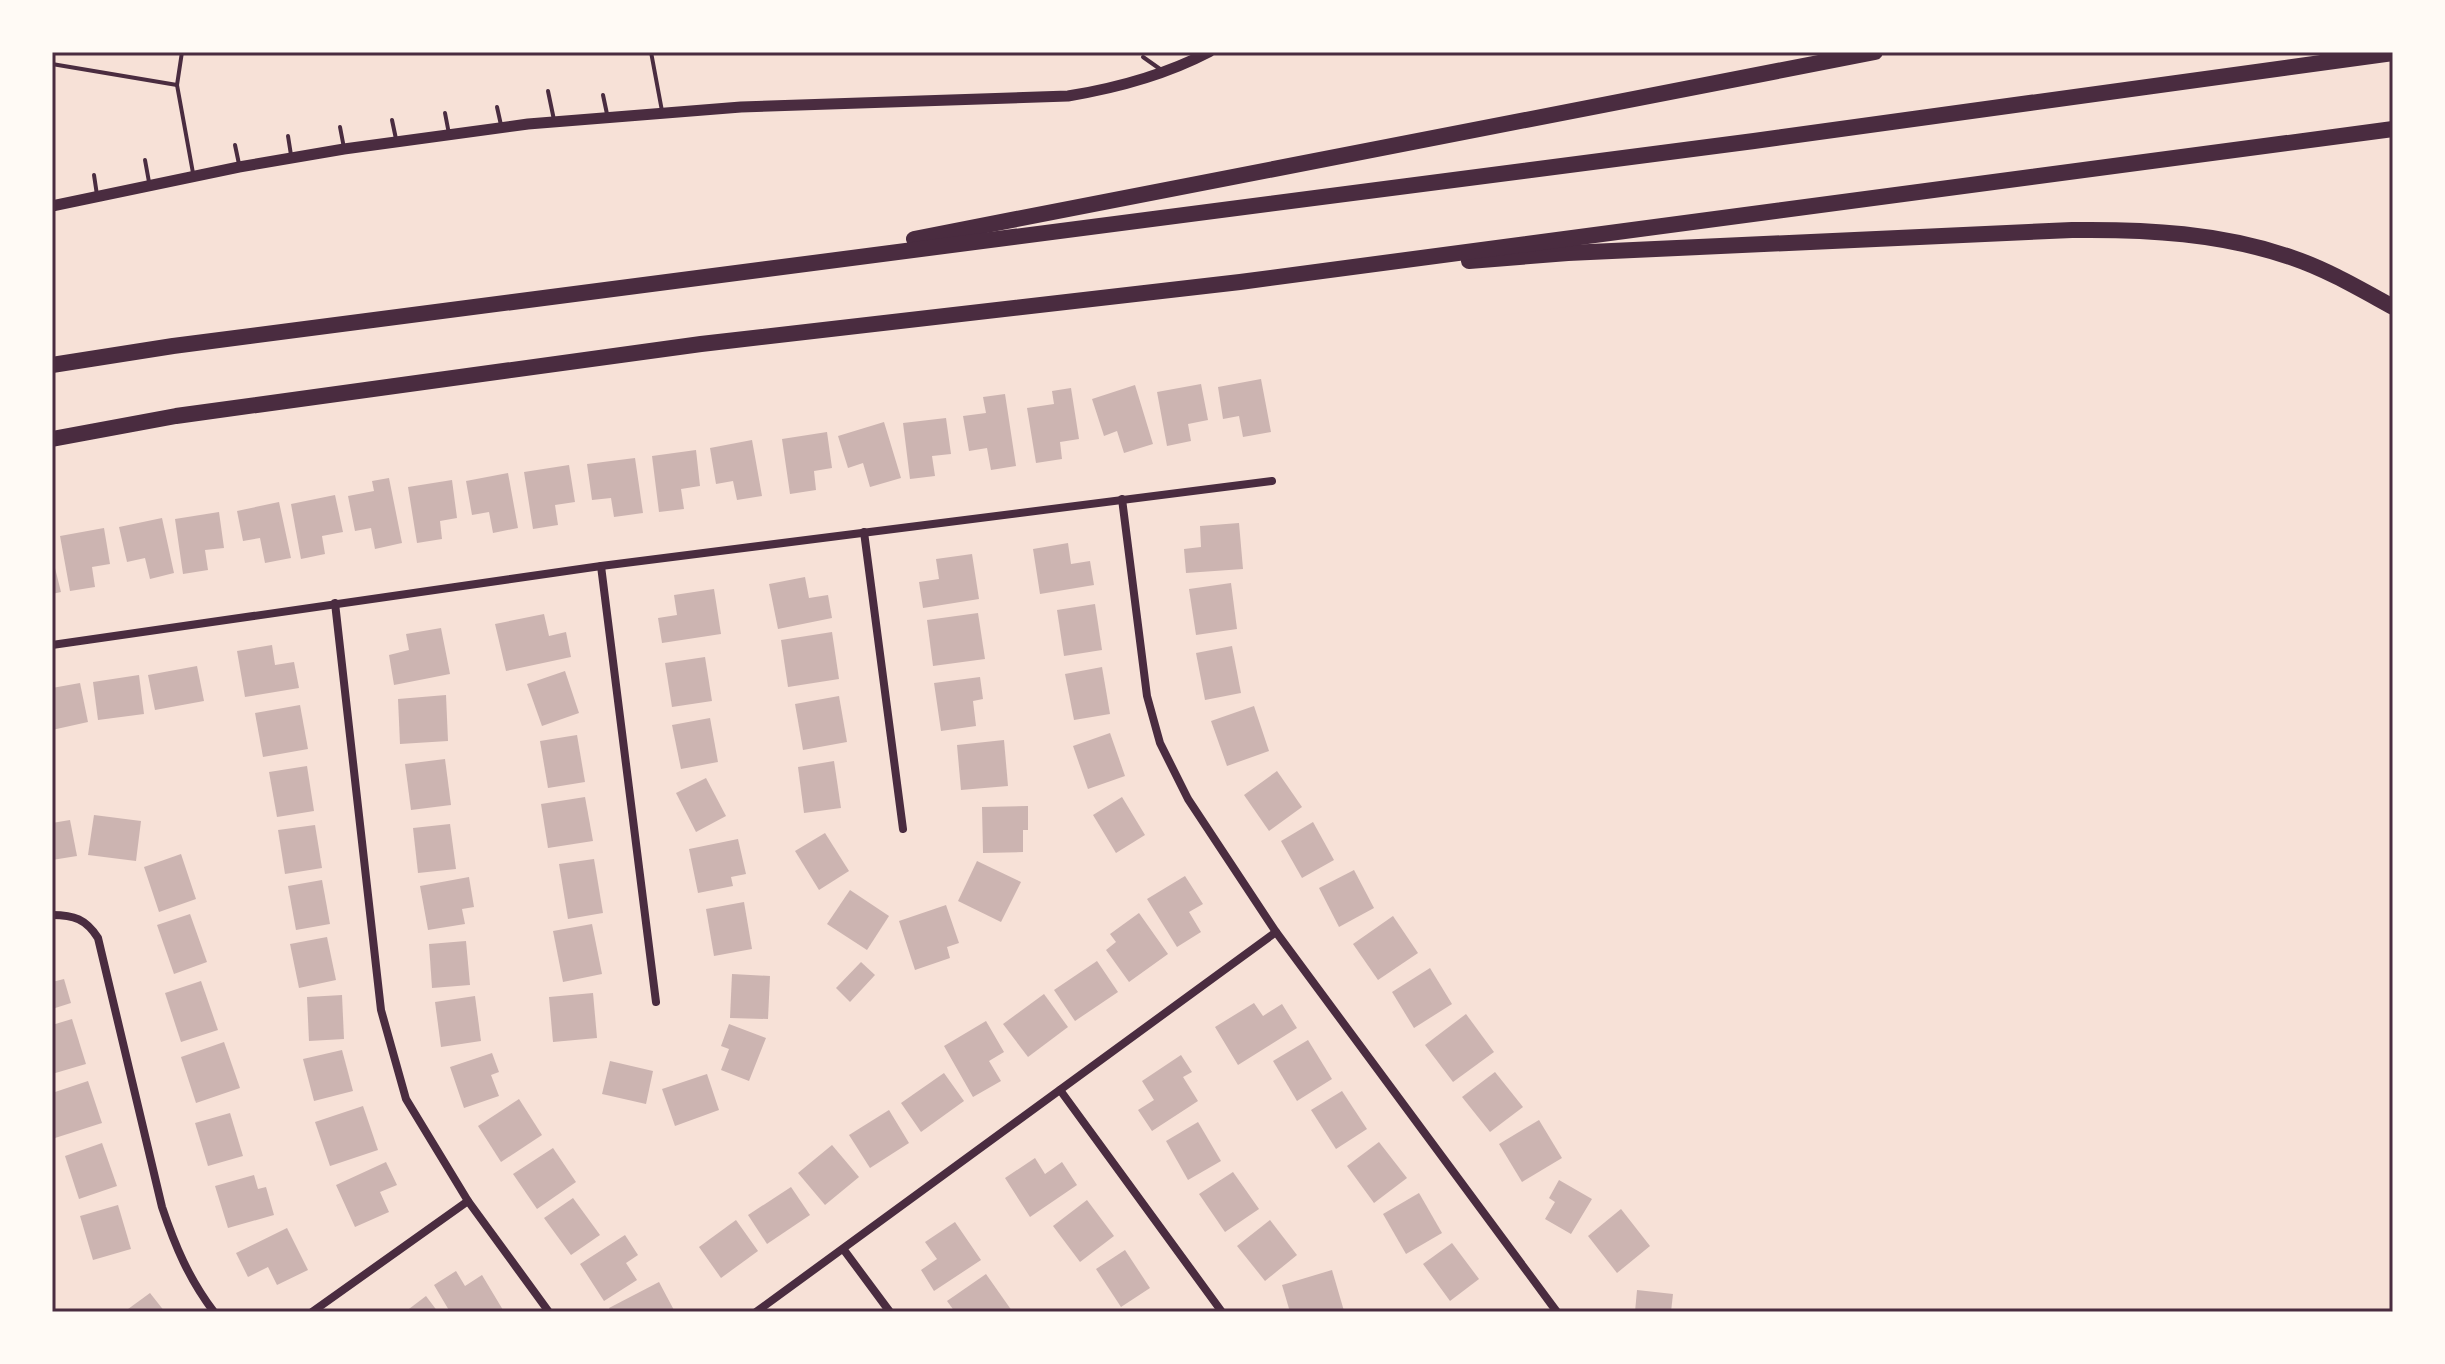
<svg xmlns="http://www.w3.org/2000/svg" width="2445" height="1364" viewBox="0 0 2445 1364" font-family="'Open Sans',sans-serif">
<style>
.building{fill:#ccb4b1}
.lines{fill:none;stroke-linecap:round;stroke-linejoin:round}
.service{stroke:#4a2c40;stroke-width:4}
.minor{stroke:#4a2c40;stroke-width:8}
.tertiary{stroke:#4a2c40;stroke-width:11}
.motorway{stroke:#4a2c40;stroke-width:16}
.neatline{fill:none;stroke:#4a2c40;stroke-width:3}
</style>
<rect width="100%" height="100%" fill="#f7e1d7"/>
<g class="building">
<polygon points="1261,379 1271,432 1243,437 1239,416 1223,419 1218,387"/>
<polygon points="1201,384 1208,420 1188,424 1191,441 1167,446 1157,392"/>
<polygon points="1135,385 1153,444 1124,453 1117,431 1104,436 1092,399"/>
<polygon points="1071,388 1079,439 1060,442 1062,459 1036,463 1027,408 1054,404 1052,391"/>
<polygon points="1005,394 1016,466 991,470 987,448 969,451 963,416 986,413 983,397"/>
<polygon points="946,418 951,454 932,456 935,476 910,479 903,423"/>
<polygon points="884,422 901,478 870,487 863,463 848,468 838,436"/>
<polygon points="827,432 832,468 814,471 816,490 790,494 782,439"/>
<polygon points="752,440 762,496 737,500 733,481 716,484 710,448"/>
<polygon points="696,450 700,486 681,489 684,509 659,512 652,456"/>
<polygon points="635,458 643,513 614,517 611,498 592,500 587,464"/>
<polygon points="569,465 575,502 555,505 558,525 533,529 524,472"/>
<polygon points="508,473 518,528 493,533 489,512 472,515 466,481"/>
<polygon points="389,478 402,543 375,549 371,528 355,531 348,496 374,491 372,481"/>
<polygon points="452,480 457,518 440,521 442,539 417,543 408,487"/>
<polygon points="335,495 343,532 322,536 325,554 301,559 291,504"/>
<polygon points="279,502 291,558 265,563 260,538 243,541 237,511"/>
<polygon points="219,512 224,548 205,550 208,570 183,574 175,519"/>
<polygon points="162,518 174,573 150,579 145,558 127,562 119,527"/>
<polygon points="1239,523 1243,569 1186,573 1184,549 1201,547 1200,526"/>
<polygon points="104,528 110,564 92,567 95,587 70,591 60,536"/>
<polygon points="1068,543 1071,564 1090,561 1094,585 1040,594 1033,549"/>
<polygon points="972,554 979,599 923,608 919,582 939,579 936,559"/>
<polygon points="52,556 61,592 52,594"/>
<polygon points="805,577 809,598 828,595 832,618 778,629 769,584"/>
<polygon points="1231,583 1237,629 1196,635 1189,589"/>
<polygon points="714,589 721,634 662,643 658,618 677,615 674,595"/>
<polygon points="1095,604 1102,650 1064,656 1057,610"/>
<polygon points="978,613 985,659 933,666 927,620"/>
<polygon points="544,614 549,636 566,632 571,657 506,671 495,624"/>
<polygon points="441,628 450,674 394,685 389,655 409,650 406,634"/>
<polygon points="832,632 839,679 788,687 781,640"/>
<polygon points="272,645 275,665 294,662 299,688 245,697 237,651"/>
<polygon points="1232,646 1241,693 1205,700 1196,653"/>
<polygon points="705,657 712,701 672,707 665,663"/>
<polygon points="197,666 204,701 155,710 148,675"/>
<polygon points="1102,667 1110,714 1074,720 1065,674"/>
<polygon points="565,671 579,713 542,726 527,684"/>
<polygon points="139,675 144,714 98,720 93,682"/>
<polygon points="980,677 983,699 973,701 976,726 941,731 934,683"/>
<polygon points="80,683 88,722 52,730 52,688"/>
<polygon points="446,695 448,741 400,744 398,699"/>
<polygon points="839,696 847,742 803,750 795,704"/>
<polygon points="300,705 308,749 263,757 255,713"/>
<polygon points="1254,706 1269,751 1227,766 1211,721"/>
<polygon points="710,718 718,762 681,769 672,725"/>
<polygon points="1110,733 1125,776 1088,789 1073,746"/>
<polygon points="577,735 585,782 548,788 540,741"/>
<polygon points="1004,740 1008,786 961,790 957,745"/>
<polygon points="445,759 451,805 411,810 405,764"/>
<polygon points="834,761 841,808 804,813 798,767"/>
<polygon points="307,766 314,811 277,817 269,772"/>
<polygon points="1277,771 1302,807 1269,831 1244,795"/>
<polygon points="706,778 726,816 696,832 676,793"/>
<polygon points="585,797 593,841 548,848 541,804"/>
<polygon points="1122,797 1145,835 1116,853 1093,815"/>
<polygon points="1028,806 1028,830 1023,830 1023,852 983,853 982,807"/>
<polygon points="94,815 141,821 136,861 88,855"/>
<polygon points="70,820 77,856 52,860 52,823"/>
<polygon points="1313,822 1334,860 1302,878 1281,841"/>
<polygon points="450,824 456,869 418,873 413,828"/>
<polygon points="315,825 322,868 285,874 278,830"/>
<polygon points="825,833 849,871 819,890 795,851"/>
<polygon points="738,839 746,874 731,877 733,886 698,893 689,849"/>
<polygon points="181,854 196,899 159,912 144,867"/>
<polygon points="594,859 603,913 568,919 559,864"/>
<polygon points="977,861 1021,882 1001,922 958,901"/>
<polygon points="1354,870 1374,908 1339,927 1319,888"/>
<polygon points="1185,876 1203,904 1189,912 1201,932 1177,947 1147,899"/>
<polygon points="469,877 474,907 462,909 465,924 428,930 420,886"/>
<polygon points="322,880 330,924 296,930 288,886"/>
<polygon points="850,890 889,916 867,950 827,924"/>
<polygon points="744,902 752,949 714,956 706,909"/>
<polygon points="946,905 959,943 947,947 950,958 915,970 899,921"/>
<polygon points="1139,913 1168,954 1129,982 1106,950 1116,942 1110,934"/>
<polygon points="190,914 207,962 174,974 157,925"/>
<polygon points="1393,916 1418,953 1378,980 1353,944"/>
<polygon points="592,924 602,974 563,982 553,931"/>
<polygon points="327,937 336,980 299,988 290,944"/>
<polygon points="466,941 470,985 432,988 429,944"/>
<polygon points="1097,961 1118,992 1075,1021 1054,990"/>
<polygon points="861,962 875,975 850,1002 836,988"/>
<polygon points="1430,968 1452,1004 1414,1028 1392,992"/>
<polygon points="732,974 770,976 768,1019 730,1018"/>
<polygon points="64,979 71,1003 52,1009 52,982"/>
<polygon points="201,981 218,1030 181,1042 165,993"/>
<polygon points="593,993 597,1038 553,1042 549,997"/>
<polygon points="1044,994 1068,1027 1028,1057 1003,1024"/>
<polygon points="342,995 344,1039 309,1041 307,997"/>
<polygon points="475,996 481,1041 441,1047 435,1002"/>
<polygon points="1254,1003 1263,1016 1282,1004 1297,1028 1238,1065 1215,1027"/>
<polygon points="1466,1014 1494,1052 1453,1082 1425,1045"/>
<polygon points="72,1019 86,1064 52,1074 52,1025"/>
<polygon points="986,1021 1004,1052 989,1061 1001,1081 973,1097 944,1046"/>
<polygon points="729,1024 766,1038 749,1081 721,1070 729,1049 721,1046"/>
<polygon points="1308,1040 1332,1079 1297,1101 1273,1061"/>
<polygon points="224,1042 240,1088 196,1103 181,1057"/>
<polygon points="342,1050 353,1091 314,1101 303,1059"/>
<polygon points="492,1053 499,1072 491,1075 499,1096 464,1108 450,1067"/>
<polygon points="1181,1055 1192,1072 1183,1077 1198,1101 1152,1131 1138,1110 1154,1100 1142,1081"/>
<polygon points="610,1061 653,1071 646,1104 602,1094"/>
<polygon points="1495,1072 1523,1107 1490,1132 1462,1097"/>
<polygon points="944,1073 964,1101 921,1132 901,1103"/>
<polygon points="707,1074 719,1110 675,1126 662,1089"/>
<polygon points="88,1081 102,1123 55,1138 52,1130 52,1093"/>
<polygon points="1342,1091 1367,1129 1336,1149 1311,1110"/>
<polygon points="519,1099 542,1135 501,1162 478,1126"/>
<polygon points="363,1106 378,1150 330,1166 315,1122"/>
<polygon points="889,1110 909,1143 870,1168 849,1135"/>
<polygon points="230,1113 243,1156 208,1166 195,1123"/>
<polygon points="1539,1120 1562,1158 1522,1182 1499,1144"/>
<polygon points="1198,1122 1221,1161 1188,1180 1166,1141"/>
<polygon points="1379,1142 1407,1178 1374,1203 1347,1166"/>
<polygon points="102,1143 117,1186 79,1199 65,1156"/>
<polygon points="832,1145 859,1177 825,1205 798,1173"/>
<polygon points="553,1148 576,1182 537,1209 513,1174"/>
<polygon points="1035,1158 1045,1174 1062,1162 1077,1185 1030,1217 1005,1178"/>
<polygon points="386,1162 397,1185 380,1192 389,1212 355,1227 336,1185"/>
<polygon points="1233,1172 1259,1209 1225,1232 1199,1194"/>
<polygon points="254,1175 258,1189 266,1187 274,1215 228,1228 215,1186"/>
<polygon points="1559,1180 1592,1199 1571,1234 1545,1219 1555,1202 1549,1198"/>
<polygon points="791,1187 810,1215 767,1244 748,1215"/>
<polygon points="1419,1193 1442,1233 1406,1254 1383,1214"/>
<polygon points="573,1198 600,1235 571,1255 544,1218"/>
<polygon points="1087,1200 1114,1236 1080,1262 1053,1226"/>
<polygon points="118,1205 131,1249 93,1260 80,1216"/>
<polygon points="1621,1209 1650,1246 1617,1273 1588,1236"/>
<polygon points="736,1220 758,1251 721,1278 699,1247"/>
<polygon points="1270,1220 1297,1255 1265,1281 1237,1246"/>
<polygon points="955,1222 981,1260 934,1291 921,1270 937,1259 925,1242"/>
<polygon points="287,1228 308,1270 277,1285 268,1267 248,1277 236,1253"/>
<polygon points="625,1235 638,1255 626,1263 637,1280 604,1301 580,1264"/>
<polygon points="1452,1243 1479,1279 1450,1301 1423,1264"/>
<polygon points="1125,1250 1150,1288 1121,1307 1096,1269"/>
<polygon points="1332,1270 1344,1311 1290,1312 1282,1285"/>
<polygon points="456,1271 465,1286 482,1275 503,1310 499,1312 450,1312 434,1285"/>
<polygon points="986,1274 1012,1311 955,1312 947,1301"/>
<polygon points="659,1282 675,1312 611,1312 609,1308"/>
<polygon points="1637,1290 1673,1294 1671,1312 1635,1312"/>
<polygon points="150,1293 165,1312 124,1312"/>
<polygon points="426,1296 438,1312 405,1312"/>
</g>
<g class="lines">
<g class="service">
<polyline points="182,52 177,85 193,173"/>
<polyline points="651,52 662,111"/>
<polyline points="1143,57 1160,69"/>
<polyline points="52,64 177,85"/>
<polyline points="548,91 554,120"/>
<polyline points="603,95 607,114"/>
<polyline points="497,107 501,125"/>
<polyline points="445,113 449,134"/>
<polyline points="392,120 396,139"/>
<polyline points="340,127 344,148"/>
<polyline points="288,136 291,155"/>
<polyline points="235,145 239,164"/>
<polyline points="145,160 149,182"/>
<polyline points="94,175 97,195"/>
</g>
<g class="minor">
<polyline points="1122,499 1147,696 1160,743 1188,799 1276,932 1557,1312"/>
<polyline points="864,532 903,829"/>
<polyline points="601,566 656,1002"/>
<polyline points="335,603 381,1010 406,1099 468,1201 549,1312"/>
<polyline points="52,645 601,566 1272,481"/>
<path d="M 52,915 C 74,915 86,919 98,938 L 162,1207 C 175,1246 189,1279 214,1312"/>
<polyline points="1060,1090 1222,1312"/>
<polyline points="844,1250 890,1312"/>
<polyline points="312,1312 468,1201"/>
<polyline points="756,1312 1276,932"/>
</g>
<path class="tertiary" d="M 52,206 L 239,167 L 344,149 L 528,124 L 741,107 L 1068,96 C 1117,88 1165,75 1209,52"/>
<g class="motorway">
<polyline points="914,239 1875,52"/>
<path d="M 1469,261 L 1568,253 L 2072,230 C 2147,229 2221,233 2293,258 C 2328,270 2360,289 2393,307"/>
<polyline points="52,365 173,346 1754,141 2393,53"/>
<polyline points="52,439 176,416 701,344 1240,282 2393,129"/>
</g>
</g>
<rect width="2445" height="1364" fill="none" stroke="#fffaf5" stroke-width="108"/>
<rect x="54" y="54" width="2337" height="1256" class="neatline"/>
</svg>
